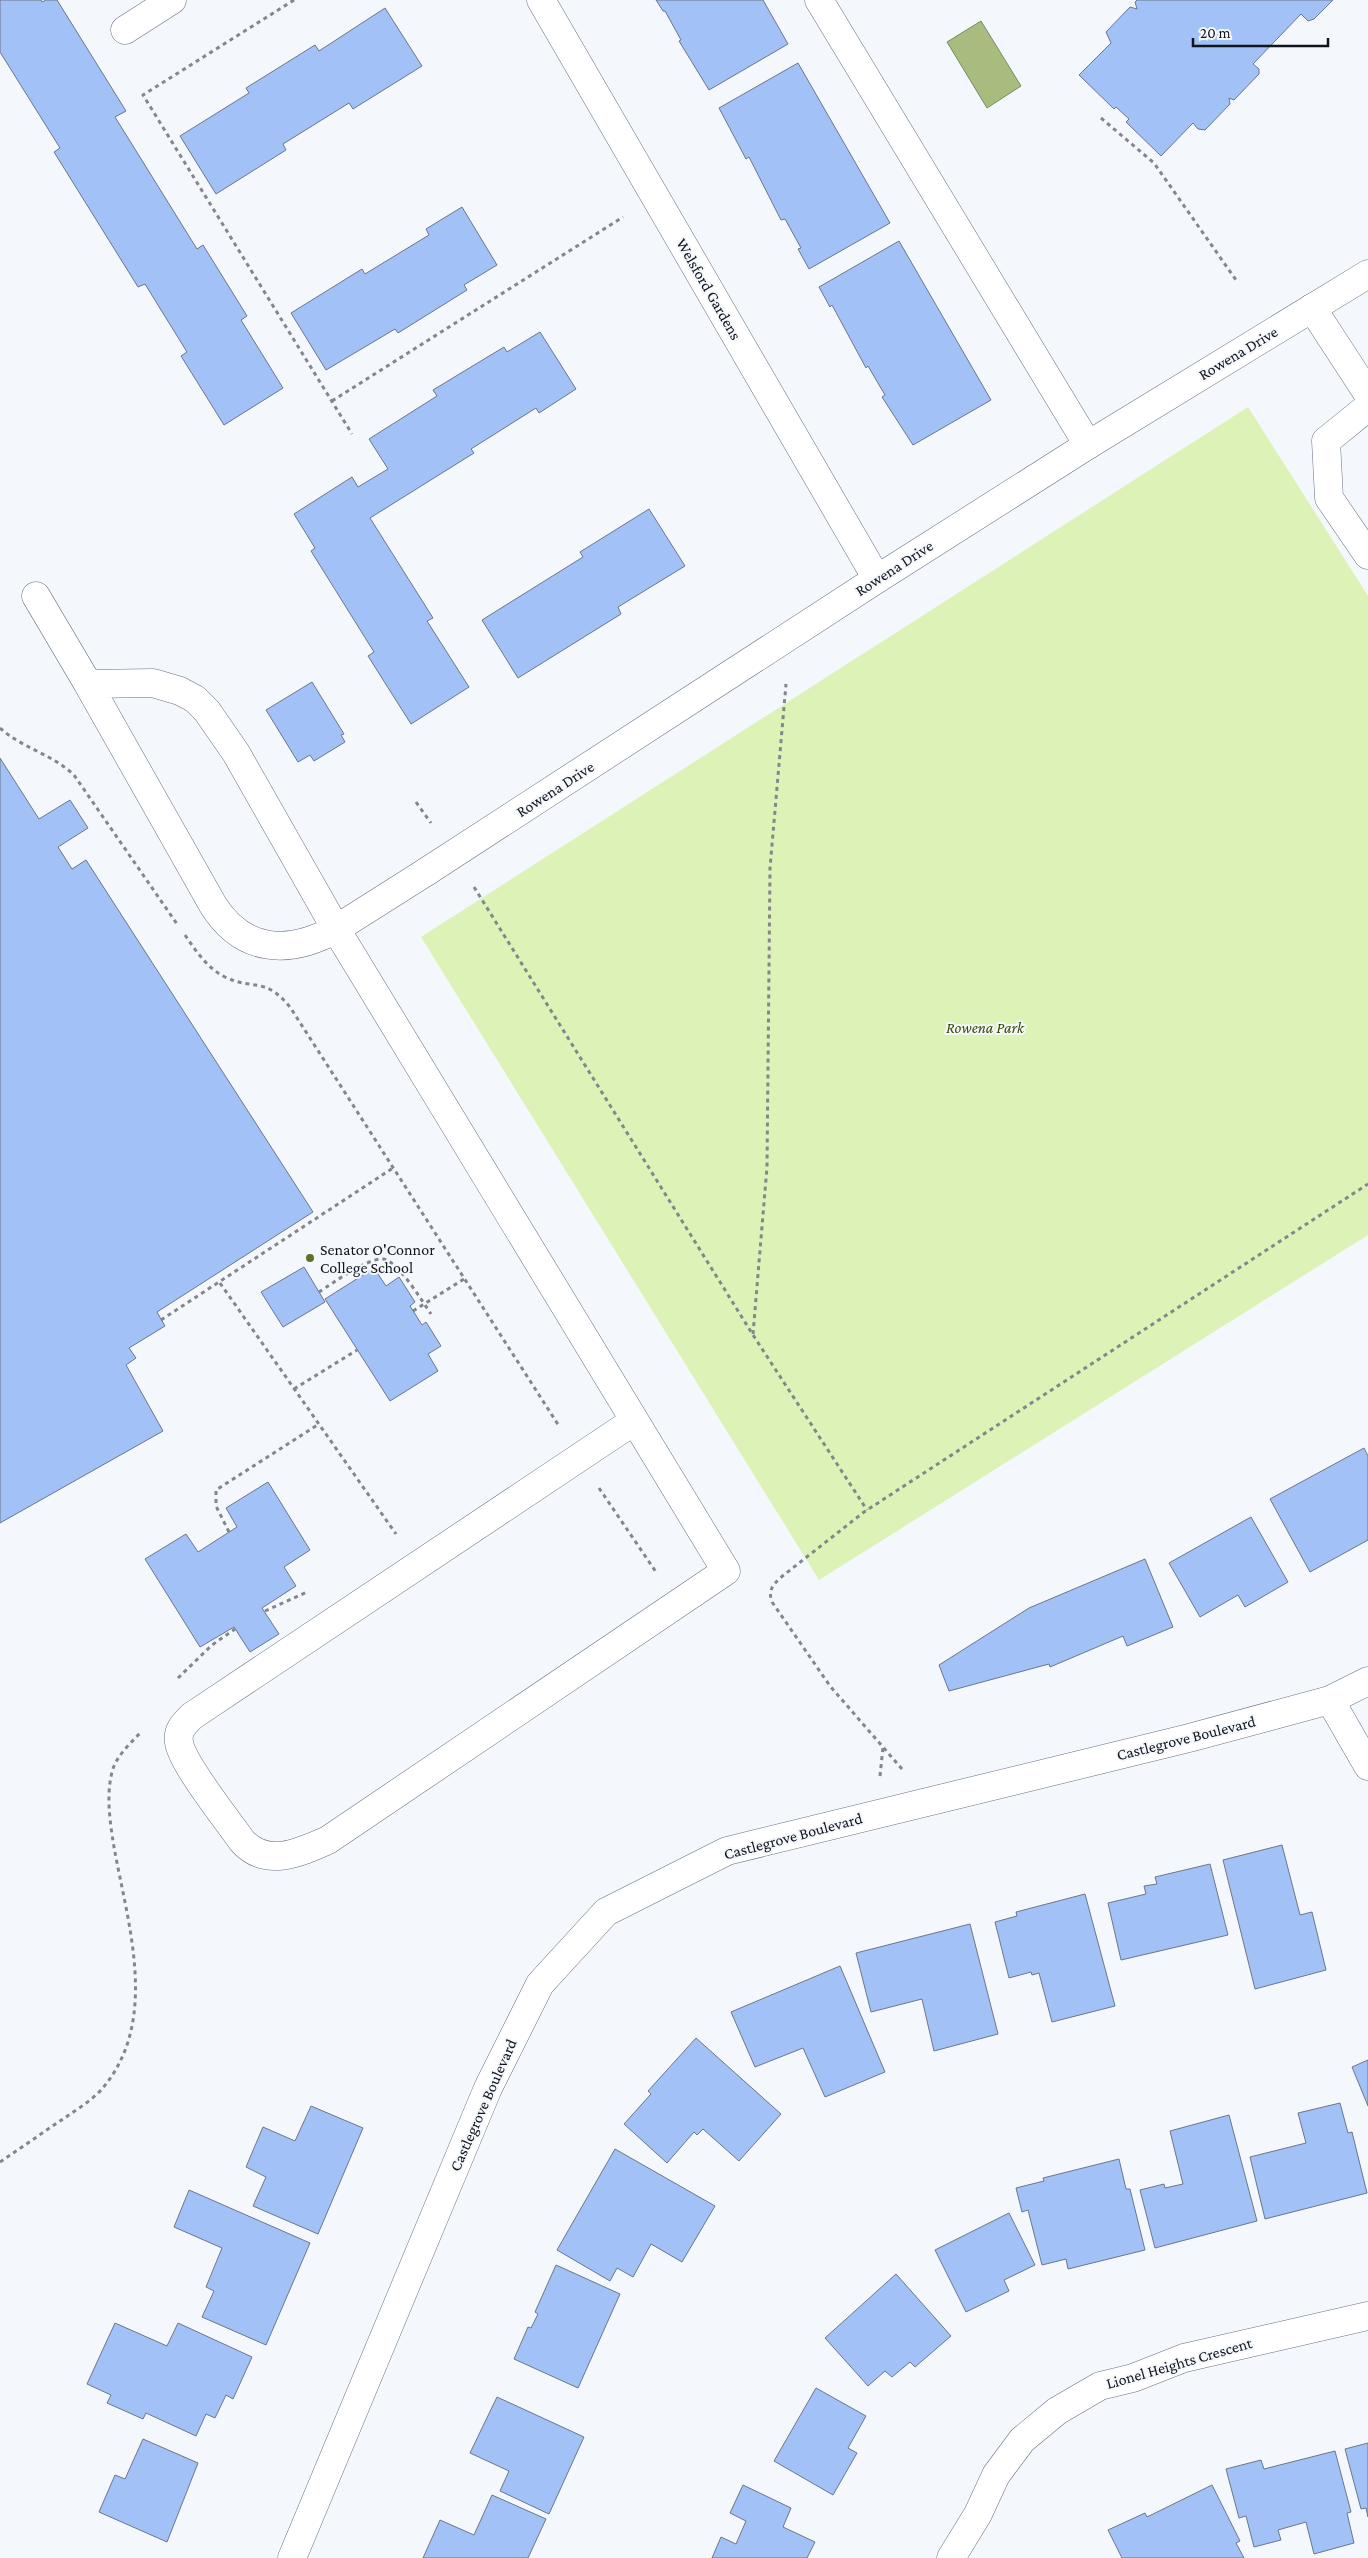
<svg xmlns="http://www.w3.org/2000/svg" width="1368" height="2558" viewBox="0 0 1368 2558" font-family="'Crimson Pro',serif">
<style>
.green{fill:#ddf2b6}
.water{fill:#a8bc80;stroke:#7b8a62}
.building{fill:#a1c1f7;stroke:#6b778a}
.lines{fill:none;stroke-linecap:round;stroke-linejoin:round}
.service-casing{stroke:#667285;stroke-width:29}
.minor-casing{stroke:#667285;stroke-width:29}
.path{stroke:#83878d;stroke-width:3;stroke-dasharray:4 4;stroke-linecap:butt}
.service{stroke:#fff;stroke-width:28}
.minor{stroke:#fff;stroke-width:28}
.poi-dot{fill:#5d7222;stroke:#f4f7fb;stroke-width:2}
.labels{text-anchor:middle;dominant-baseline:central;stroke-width:4;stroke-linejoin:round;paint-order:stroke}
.street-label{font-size:16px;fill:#11161d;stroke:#f4f7fb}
.park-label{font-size:16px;font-style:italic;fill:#384801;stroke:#f4f7fb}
.poi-label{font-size:16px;fill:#11161d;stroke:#f4f7fb;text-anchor:start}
</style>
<rect width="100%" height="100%" fill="#f4f7fb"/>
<polygon class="green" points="1248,407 1368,596 1368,1235 819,1580 421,937"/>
<polygon class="water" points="981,21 1021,86 987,108 947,42"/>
<g class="building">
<polygon points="0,0 41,0 42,2 46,0 57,0 126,111 115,117 197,249 203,245 247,316 241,320 283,388 224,425 181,356 187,352 145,284 138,287 54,152 60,148 0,52"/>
<polygon points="656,0 763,0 788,44 709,90 679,41 681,40 665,11 663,11"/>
<polygon points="1137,0 1333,0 1314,19 1308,21 1301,14 1253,64 1259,69 1259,74 1234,100 1229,98 1230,104 1205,130 1198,129 1193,123 1161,156 1126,122 1129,119 1116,107 1114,109 1079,75 1111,43 1106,32 1130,7 1137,9 1135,2"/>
<polygon points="385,8 422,66 353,109 349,103 283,144 286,150 216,194 180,136 249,93 246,88 315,45 319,51"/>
<polygon points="798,63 890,223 809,269 798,249 801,248 785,219 781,220 749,157 746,159 719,108"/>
<polygon points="462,207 497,265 464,285 467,290 398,333 395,329 326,370 291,313 362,269 365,274 429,235 426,229"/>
<polygon points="899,241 991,400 913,445 882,397 885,395 868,366 866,368 832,305 830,307 819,287"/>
<polygon points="540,332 576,389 539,413 536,408 471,449 474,453 370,518 433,618 427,621 469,687 411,724 368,656 374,652 311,551 315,548 294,514 352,477 358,487 388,469 369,439 437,396 433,390 504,347 507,352"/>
<polygon points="649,509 685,566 618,607 621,614 518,678 482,620 583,557 580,552"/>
<polygon points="312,682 344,734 341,735 345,742 314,761 310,755 298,762 266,710"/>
<polygon points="0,758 39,819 70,800 88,828 58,847 72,869 86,860 313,1212 157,1312 165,1326 129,1348 136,1358 126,1365 163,1431 0,1523"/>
<polygon points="304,1267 325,1302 283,1327 261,1292"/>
<polygon points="374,1268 386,1286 399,1277 415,1302 410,1306 422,1325 426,1322 441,1346 428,1354 438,1371 390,1401 325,1299"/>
<polygon points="1364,1448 1368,1456 1368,1540 1310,1572 1270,1499"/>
<polygon points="268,1482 310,1550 284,1567 296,1586 262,1608 279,1634 250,1652 234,1627 200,1647 145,1559 186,1534 198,1552 237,1527 226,1508"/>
<polygon points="1251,1517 1288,1582 1245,1607 1238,1595 1200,1617 1169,1563"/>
<polygon points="1145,1559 1173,1627 1127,1646 1123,1636 1050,1667 1049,1664 949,1691 939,1665 1029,1608"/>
<polygon points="1282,1845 1300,1915 1312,1912 1326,1970 1255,1989 1223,1860"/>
<polygon points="1210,1864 1228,1935 1121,1960 1108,1903 1146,1894 1144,1886 1157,1884 1155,1877"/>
<polygon points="1085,1894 1115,2006 1052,2022 1039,1973 1032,1975 1031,1972 1009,1978 995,1922 1017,1916 1016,1912"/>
<polygon points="970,1924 998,2034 934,2051 922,1999 871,2012 856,1953"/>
<polygon points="840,1966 885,2072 825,2097 803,2048 755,2067 731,2012"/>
<polygon points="696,2038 781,2114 739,2161 703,2129 697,2135 694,2132 667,2163 624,2124 651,2094 648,2091"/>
<polygon points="1368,2060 1368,2106 1352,2067"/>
<polygon points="1340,2103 1348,2133 1352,2132 1367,2193 1265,2219 1250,2157 1306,2143 1298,2113"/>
<polygon points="311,2106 363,2128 318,2234 253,2206 266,2177 246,2167 263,2127 295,2141"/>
<polygon points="1229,2115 1257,2221 1155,2248 1140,2190 1164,2184 1165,2188 1183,2184 1170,2131"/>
<polygon points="615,2149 715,2206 682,2262 651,2244 633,2277 617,2268 610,2281 557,2250"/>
<polygon points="1119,2159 1126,2189 1130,2189 1145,2250 1068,2269 1066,2259 1042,2265 1028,2210 1022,2212 1016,2188 1044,2181 1043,2178"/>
<polygon points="189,2190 310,2243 266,2345 202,2317 214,2291 206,2287 222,2248 174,2227"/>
<polygon points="1009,2213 1035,2265 1004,2280 1009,2291 966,2312 935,2250"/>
<polygon points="556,2265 620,2294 578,2388 514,2359 528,2327 531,2328 538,2314 535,2312"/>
<polygon points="896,2274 951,2336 915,2367 910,2362 892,2377 885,2371 868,2386 825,2338"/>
<polygon points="115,2323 167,2346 178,2323 252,2357 233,2399 226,2395 215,2418 206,2414 196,2436 146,2413 143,2419 107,2403 111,2395 87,2384"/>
<polygon points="816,2388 866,2416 848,2448 857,2453 833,2495 774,2461"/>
<polygon points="497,2397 584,2437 549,2514 500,2491 509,2471 470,2453"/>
<polygon points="143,2439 198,2463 167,2542 99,2512 115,2475 125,2479"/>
<polygon points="1368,2443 1368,2517 1366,2508 1361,2509 1345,2449"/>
<polygon points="1335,2451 1351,2512 1347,2513 1354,2543 1314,2554 1306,2522 1278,2530 1281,2540 1254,2547 1246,2516 1239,2518 1226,2469 1261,2460 1264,2469"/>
<polygon points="743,2485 791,2508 783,2527 815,2542 807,2558 712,2558 721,2537 736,2544 746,2521 730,2513"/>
<polygon points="1212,2485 1240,2541 1236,2543 1244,2558 1122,2558 1108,2530 1145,2513 1147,2517"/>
<polygon points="492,2495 546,2519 528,2558 423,2558 440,2520 474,2535"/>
</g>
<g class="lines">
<g class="service-casing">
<g id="service">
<polyline points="819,0 1088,445"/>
<polyline points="125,30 172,0"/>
<polyline points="1312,308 1368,394"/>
<polyline points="1368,407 1326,441 1329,498 1368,555"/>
<path d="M 36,596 L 88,684 L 153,683 L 180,691 L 195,699 L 207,711 L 236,753 L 336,929 C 289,955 243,953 213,905 L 88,684"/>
<path d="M 426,872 L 336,929 L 726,1571 L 328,1840 C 299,1853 266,1868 242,1841 C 228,1821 181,1762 179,1742 C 177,1730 184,1724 192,1716 L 634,1421"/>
</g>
</g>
<g class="minor-casing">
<g id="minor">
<polyline points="541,0 877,579"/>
<polyline points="426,872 877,579 1088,445 1368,274"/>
<polyline points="1330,1700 1368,1766"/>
<polyline points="292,2558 488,2088 540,1984 606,1912 727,1851 1189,1738 1330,1700 1368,1681"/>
<polyline points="951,2558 978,2514 996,2475 1022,2440 1057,2411 1100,2386 1133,2378 1184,2358 1368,2316"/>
</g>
</g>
<g class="path">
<polyline points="294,0 143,95 352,434"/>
<polyline points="1101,118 1154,163 1236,280"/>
<polyline points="332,401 623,217"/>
<path d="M 0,728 C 22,748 52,754 74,775 L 177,924"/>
<polyline points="416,802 431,823"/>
<polyline points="474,887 753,1335 867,1510"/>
<path d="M 185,935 C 196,951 207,968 225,977 C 255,991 264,976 290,1007 L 559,1426"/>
<polyline points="220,1283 396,1534"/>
<path d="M 319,1292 C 333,1283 367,1258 383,1259 C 398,1261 422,1301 431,1314"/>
<polyline points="413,1311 464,1279"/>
<polyline points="161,1320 393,1168"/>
<polyline points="753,1334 767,1167 770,868 786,684"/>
<polyline points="294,1389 357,1350"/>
<polyline points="599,1488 656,1572"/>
<polyline points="229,1532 216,1506 216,1490 319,1424"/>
<polyline points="265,1611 307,1592"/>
<polyline points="178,1678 212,1645 235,1629"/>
<path d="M 902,1769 L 830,1686 L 772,1602 C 768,1591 772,1586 780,1578 L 864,1512 L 1368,1184"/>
<polyline points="880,1776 883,1747"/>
<path d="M 0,2162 C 21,2148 42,2133 63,2119 C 76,2110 91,2101 102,2089 C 160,2021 128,1925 114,1847 C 110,1823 106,1796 112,1772 C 116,1756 130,1744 141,1732"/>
</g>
<use href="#service" class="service"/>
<use href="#minor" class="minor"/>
</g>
<circle class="poi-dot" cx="310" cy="1258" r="5"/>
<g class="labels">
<g class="street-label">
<text transform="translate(709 289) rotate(60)">Welsford Gardens</text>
<text transform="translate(1238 353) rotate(-31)">Rowena Drive</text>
<text transform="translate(894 568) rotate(-33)">Rowena Drive</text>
<text transform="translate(555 789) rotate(-33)">Rowena Drive</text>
<text transform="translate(1186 1738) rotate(-14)">Castlegrove Boulevard</text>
<text transform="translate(793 1836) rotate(-15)">Castlegrove Boulevard</text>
<text transform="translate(483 2105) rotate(-66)">Castlegrove Boulevard</text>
<text transform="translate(1179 2363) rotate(-16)">Lionel Heights Crescent</text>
</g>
<g class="park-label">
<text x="985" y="1027">Rowena Park</text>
</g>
<g class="poi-label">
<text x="320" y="1249">Senator O'Connor<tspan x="320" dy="18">College School</tspan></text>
</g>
</g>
<path d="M1193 38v8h135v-8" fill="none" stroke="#11161d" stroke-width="2.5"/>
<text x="1200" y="38" font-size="15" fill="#11161d" stroke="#f4f7fb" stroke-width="4" paint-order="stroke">20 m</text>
</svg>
